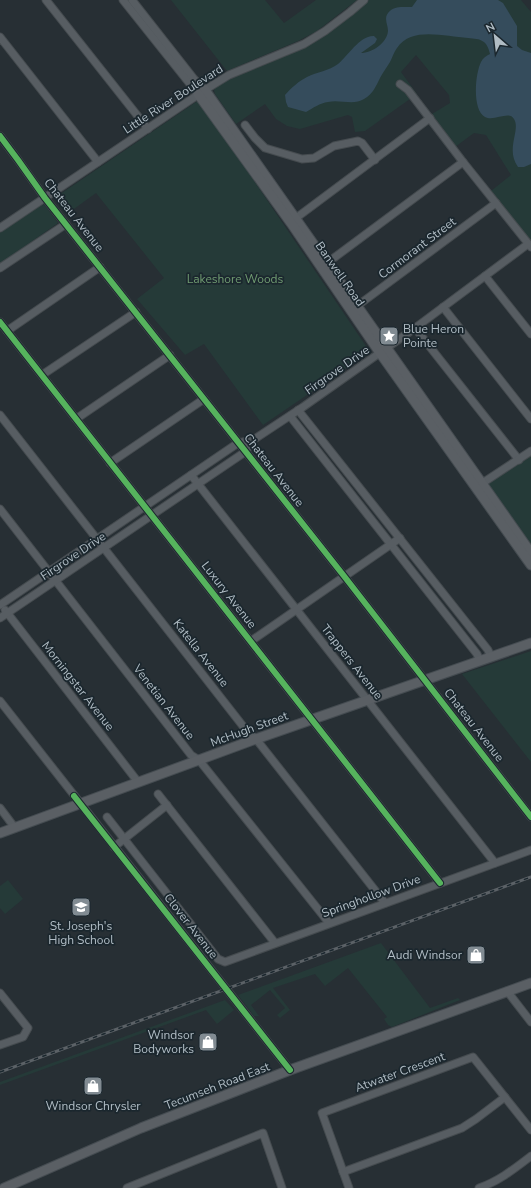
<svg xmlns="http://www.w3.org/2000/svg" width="531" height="1188" viewBox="0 0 531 1188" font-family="'Nunito Sans',sans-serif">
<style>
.green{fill:#253a38}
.water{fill:#354c5c}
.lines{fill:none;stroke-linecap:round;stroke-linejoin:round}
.minor-casing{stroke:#454b4f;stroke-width:9}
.major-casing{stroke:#454c51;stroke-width:11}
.minor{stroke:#575d62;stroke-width:7}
.major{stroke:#5a5f64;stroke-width:9}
.rail-casing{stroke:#5b6166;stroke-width:3}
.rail{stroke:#1b272e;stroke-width:1.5;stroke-dasharray:4.5;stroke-linecap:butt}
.cycleway-casing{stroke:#1b272e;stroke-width:8}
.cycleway{stroke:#56b35d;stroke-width:6}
.labels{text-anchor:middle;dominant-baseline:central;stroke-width:3.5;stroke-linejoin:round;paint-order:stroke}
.street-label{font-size:12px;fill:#b1bdc5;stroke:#1b272e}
.park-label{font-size:12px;fill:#709b71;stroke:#1b272e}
.poi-label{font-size:12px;fill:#b1bdc5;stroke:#1b272e}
</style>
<rect width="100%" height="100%" fill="#272f34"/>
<g class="green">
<polygon points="171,0 265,0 284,23 316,0 357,0 317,31 298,41 227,71"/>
<polygon points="369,0 521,0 531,12 531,241 491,191 511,175 486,135 474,133 455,147 432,114 450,103 449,95 416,55 401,72 417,94 365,131 355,132 352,117 348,115 300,129 287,126 276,119 265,104 236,124 215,94 214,90 217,85 321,38"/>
<path d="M 200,101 L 370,352 L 263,425 L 204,344 L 185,355 L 137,299 L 164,278 L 96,193 L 67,214 C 61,208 57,204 59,195 L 196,102 Z"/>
<polygon points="40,201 46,207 58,223 0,264 0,228"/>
<polygon points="531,454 531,544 488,484 490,481"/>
<polygon points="531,651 531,762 462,674"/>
<polygon points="8,880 23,899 5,914 0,908 0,886"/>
<polygon points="381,943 430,1008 458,998 460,1000 392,1027 388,1025 384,1019 387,1017 348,968 325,986 315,974 273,988 290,1010 280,1018 277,1015 285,1008 270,990 251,1005 259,1016 254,1016 238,995"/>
<polygon points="225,1000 234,1010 217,1024 206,1010 0,1085 0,1082"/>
</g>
<path class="water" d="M 417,0 L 498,0 L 503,3 L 517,26 L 517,46 L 522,50 L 531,53 L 531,164 L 524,167 L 518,167 C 505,149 521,130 514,119 C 509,110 494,122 485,117 C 472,110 475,74 481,62 C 483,58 486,56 490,54 C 487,40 481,39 468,38 C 445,37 412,26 397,48 C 394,52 392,58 390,62 C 387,67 383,72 380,78 C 376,86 373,94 364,99 C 353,106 340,99 328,102 C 320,103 313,108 306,112 L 288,107 L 286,102 L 285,95 C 291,88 299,81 307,77 C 317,72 329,71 338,64 C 348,56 360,35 374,36 L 377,39 L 375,43 L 361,53 C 372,53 387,43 388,31 C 388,23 382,17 391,10 C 396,6 405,7 412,7 Z"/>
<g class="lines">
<g class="minor-casing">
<g id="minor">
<polyline points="46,0 148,129"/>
<polyline points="123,0 198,94"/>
<polyline points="132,0 194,79 205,90"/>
<polyline points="0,37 98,162"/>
<polyline points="400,84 408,90 463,162 531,247"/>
<polyline points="245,125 255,138 265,148 302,159 314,158 334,146 358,141 362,143 375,160"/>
<polyline points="0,136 18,160 45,198 344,576 531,817"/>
<polyline points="292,221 430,118"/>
<polyline points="0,228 208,88 229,75 304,44 325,31 350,12 364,0"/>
<polyline points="323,266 463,162"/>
<polyline points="0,268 66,224"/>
<polyline points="485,276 531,334"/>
<polyline points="443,307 531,419"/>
<polyline points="353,309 496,203"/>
<polyline points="0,322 440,883"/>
<polyline points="415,328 519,460"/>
<polyline points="7,331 100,267"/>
<polyline points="42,375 136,312"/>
<polyline points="298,410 488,650 491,657"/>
<polyline points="0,415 246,730 256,739 385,903"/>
<polyline points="290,416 477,654 480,661"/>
<polyline points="76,419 170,355"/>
<polyline points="110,463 204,399"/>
<polyline points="191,475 495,863"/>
<polyline points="478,486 531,451"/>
<polyline points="0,509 191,755 199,760 329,923"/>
<polyline points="0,605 238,443 253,440 303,407 415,328 528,244"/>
<polyline points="5,610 138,782"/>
<polyline points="0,618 245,452 253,440"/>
<polyline points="251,641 400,538"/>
<polyline points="0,701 290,1070"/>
<polyline points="158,794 275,943"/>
<polyline points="0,808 15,828"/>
<polyline points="107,817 218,959 225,962 531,850"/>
<polyline points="114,847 167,805"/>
<polyline points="507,991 531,1022"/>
<polyline points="0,993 28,1028 23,1037 0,1045"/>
<polyline points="343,1172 462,1128 476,1119 505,1097"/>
<polyline points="127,1188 263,1133 282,1188"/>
<polyline points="349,1188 322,1113 473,1057 531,1130"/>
<path d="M 479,1188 C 499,1181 514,1169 531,1156"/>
</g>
</g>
<g class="major-casing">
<g id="major">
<polyline points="205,90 531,553"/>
<polyline points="198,94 291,223 380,353 531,565"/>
<polyline points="0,833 256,739 531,643"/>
<polyline points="4,1188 141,1128 290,1070 531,983"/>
</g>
</g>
<use href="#minor" class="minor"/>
<use href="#major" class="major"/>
<g class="rail-casing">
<polyline id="rail" points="0,1072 531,877"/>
</g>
<use href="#rail" class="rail"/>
<g class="cycleway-casing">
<g id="cycleway">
<polyline points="0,136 18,160 45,198 344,576 531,817"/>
<polyline points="0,322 440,883"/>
<polyline points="74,796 290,1070"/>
</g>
</g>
<use href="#cycleway" class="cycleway"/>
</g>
<defs>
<g id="sight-square" transform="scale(1)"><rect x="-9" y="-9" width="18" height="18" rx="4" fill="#818b92" stroke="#1b272e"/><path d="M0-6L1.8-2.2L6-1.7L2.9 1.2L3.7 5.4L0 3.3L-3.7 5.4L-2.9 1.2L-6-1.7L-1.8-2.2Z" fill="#fff"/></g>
<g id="school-square" transform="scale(1)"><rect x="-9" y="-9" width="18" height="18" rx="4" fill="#818b92" stroke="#1b272e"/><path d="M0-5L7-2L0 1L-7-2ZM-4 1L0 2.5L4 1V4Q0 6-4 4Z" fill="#fff"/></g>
<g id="shop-square" transform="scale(1)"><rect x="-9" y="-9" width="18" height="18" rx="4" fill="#818b92" stroke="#1b272e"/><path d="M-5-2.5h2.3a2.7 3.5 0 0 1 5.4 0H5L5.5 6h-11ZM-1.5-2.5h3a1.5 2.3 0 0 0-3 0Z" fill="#fff"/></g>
</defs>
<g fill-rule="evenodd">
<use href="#sight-square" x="389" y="336"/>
<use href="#school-square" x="81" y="907"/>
<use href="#shop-square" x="476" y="955"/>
<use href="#shop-square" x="208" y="1042"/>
<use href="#shop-square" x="93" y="1086"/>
</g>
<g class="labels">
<g class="street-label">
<text transform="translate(173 99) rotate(-33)">Little River Boulevard</text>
<text transform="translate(74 215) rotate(52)">Chateau Avenue</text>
<text transform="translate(417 248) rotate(-37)">Cormorant Street</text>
<text transform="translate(340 274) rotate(55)">Banwell Road</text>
<text transform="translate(337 370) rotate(-35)">Firgrove Drive</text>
<text transform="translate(274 470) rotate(52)">Chateau Avenue</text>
<text transform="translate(73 556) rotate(-34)">Firgrove Drive</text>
<text transform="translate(229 595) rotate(52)">Luxury Avenue</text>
<text transform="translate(201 653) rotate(52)">Katella Avenue</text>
<text transform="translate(352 662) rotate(52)">Trappers Avenue</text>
<text transform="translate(78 686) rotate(52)">Morningstar Avenue</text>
<text transform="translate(164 702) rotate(52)">Venetian Avenue</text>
<text transform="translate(474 725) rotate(52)">Chateau Avenue</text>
<text transform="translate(249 729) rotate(-20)">McHugh Street</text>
<text transform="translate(371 896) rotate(-20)">Springhollow Drive</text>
<text transform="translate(191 926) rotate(52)">Clover Avenue</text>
<text transform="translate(400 1072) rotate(-20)">Atwater Crescent</text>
<text transform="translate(217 1086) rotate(-21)">Tecumseh Road East</text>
</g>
<g class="park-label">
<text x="235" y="279">Lakeshore Woods</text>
</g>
<g class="poi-label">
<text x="403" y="329" text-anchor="start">Blue Heron<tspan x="403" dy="14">Pointe</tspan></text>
<text x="81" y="926">St. Joseph's<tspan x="81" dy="14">High School</tspan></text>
<text x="462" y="955" text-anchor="end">Audi Windsor</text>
<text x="194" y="1035" text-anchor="end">Windsor<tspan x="194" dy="14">Bodyworks</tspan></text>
<text x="93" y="1106">Windsor Chrysler</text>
</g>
</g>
<g transform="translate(495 36) rotate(332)" stroke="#1b272e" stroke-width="3" paint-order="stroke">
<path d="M0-3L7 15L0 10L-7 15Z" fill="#b1bdc5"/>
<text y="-6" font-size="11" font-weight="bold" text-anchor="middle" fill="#b1bdc5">N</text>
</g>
</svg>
